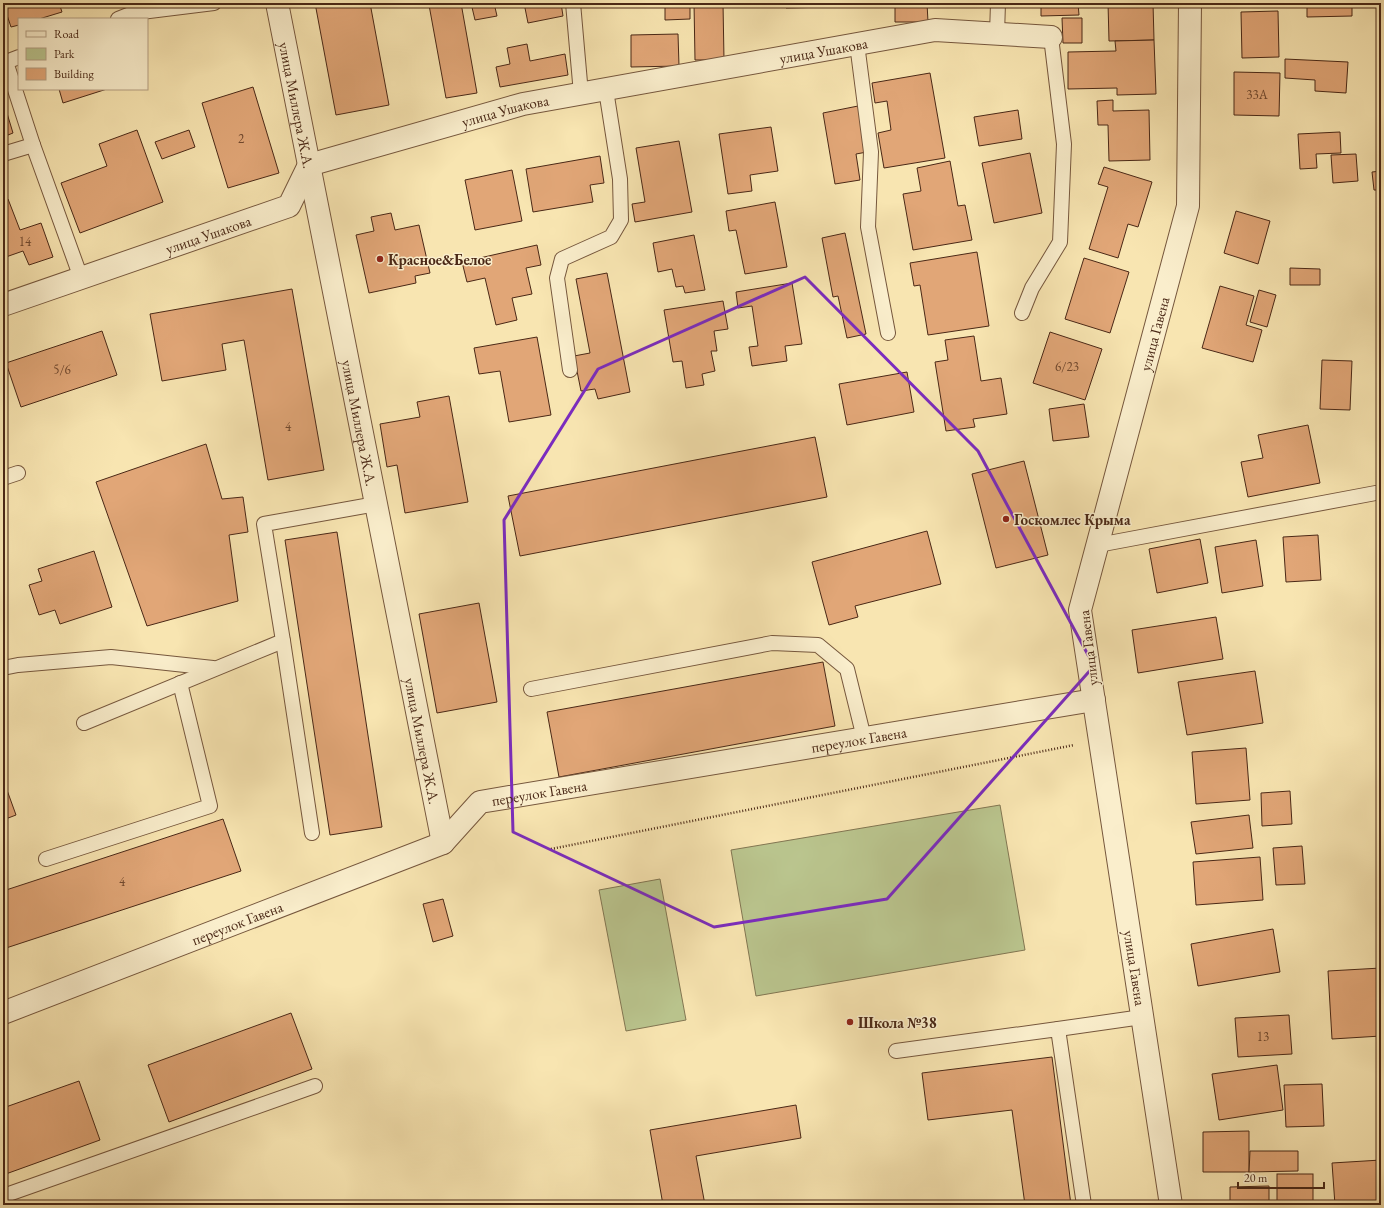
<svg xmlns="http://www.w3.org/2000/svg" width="1384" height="1208" viewBox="0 0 1384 1208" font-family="'EB Garamond',serif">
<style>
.green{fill:#bac58e;stroke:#827652}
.building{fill:#e1a677;stroke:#4a2816}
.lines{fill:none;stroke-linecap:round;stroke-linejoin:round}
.service-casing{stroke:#76573d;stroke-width:16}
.minor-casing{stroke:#76573d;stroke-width:24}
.tertiary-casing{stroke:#76573d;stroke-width:24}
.path{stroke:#4a2816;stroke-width:2.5;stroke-dasharray:1 2;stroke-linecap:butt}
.service{stroke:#faeecc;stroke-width:14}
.minor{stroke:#faeecc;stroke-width:22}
.tertiary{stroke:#faeecc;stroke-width:22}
.marked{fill:none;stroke:#7b2cbf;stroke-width:3;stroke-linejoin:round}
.poi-dot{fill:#8f2418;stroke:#faeecc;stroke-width:1.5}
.labels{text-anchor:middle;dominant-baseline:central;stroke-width:3;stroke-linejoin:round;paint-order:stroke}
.number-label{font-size:13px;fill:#70482e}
.street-label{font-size:15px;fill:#4a2816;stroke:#faeecc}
.poi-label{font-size:15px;font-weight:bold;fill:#4a2816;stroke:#faeecc;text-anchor:start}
</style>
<rect width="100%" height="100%" fill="#f8e5b1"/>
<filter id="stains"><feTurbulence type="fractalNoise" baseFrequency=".005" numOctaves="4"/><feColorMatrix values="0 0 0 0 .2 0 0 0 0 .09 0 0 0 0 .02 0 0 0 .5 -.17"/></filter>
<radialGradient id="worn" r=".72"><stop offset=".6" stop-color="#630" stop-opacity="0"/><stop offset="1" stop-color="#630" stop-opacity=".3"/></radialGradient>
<g class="green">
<polygon points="1000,805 1025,950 756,996 731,850"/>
<polygon points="660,879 686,1020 626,1031 599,890"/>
</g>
<g class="building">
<polygon points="3,3 59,3 62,12 39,19 19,19 19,25 11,27"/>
<polygon points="315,3 370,3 389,105 336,115"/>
<polygon points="437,3 461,3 477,93 446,98 429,5"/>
<polygon points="471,3 494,3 497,16 475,20"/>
<polygon points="524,3 561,3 563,16 528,23"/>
<polygon points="665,3 690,3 690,19 665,20"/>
<polygon points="694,3 723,3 724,60 695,60"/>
<polygon points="786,3 830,3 830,7 786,8"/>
<polygon points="895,3 927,3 928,22 895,22"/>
<polygon points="1041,3 1078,3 1079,15 1041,16"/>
<polygon points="1108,3 1153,3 1154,40 1109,41"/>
<polygon points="1307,3 1352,3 1352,16 1307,17"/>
<polygon points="1278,11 1279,57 1242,58 1241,12"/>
<polygon points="1062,18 1082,18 1082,43 1063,43"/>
<polygon points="678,34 679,66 631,67 631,35"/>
<polygon points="1154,40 1156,94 1117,95 1117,88 1068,89 1068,52 1116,51 1115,41"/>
<polygon points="527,44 530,61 565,54 568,75 500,87 496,67 510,64 507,48"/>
<polygon points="1285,59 1348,62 1346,93 1315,91 1315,80 1285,78"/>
<polygon points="1234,72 1280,73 1279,116 1234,115"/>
<polygon points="930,73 945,158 884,168 878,133 891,130 887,101 875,103 872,83"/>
<polygon points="253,87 279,173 228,188 202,103"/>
<polygon points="59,89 107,89 63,103"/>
<polygon points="3,100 13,133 3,137"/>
<polygon points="1113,100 1113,111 1149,110 1150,160 1109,161 1108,125 1098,125 1097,101"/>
<polygon points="858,106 867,152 856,154 860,180 835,184 823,113"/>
<polygon points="1018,110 1022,139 979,146 974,117"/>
<polygon points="771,127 778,171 750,175 752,191 728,194 719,134"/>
<polygon points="137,130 163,202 80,233 61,183 107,166 99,144"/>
<polygon points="189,130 195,147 162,159 155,142"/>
<polygon points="1340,132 1341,153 1316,154 1317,168 1300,169 1298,134"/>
<polygon points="679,141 692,212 635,222 632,204 645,202 636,148"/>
<polygon points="1030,153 1042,213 994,223 982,163"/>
<polygon points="1356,154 1358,181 1333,183 1331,155"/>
<polygon points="600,156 604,183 590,185 593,202 533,212 526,169"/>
<polygon points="950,161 958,206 965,205 972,240 913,250 903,194 921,191 917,168"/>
<polygon points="1104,167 1152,182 1138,227 1128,224 1118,258 1089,249 1108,187 1098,184"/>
<polygon points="512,170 522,221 475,230 465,180"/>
<polygon points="1381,171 1381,190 1374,190 1372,172"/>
<polygon points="8,199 20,230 41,223 53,257 29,265 23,251 3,258 3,201"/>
<polygon points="775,202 787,267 745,274 736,230 729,231 726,211"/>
<polygon points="1236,211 1270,221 1258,264 1224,253"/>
<polygon points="391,213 395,230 419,225 430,273 415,276 416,283 369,293 356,235 374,231 371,217"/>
<polygon points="845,233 866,334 847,338 838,296 833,297 822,238"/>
<polygon points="694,235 705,290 685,293 683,286 676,287 672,269 658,272 653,243"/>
<polygon points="537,245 541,265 526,268 532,294 512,298 517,320 496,325 485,278 467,282 462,262"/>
<polygon points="977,252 989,326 928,335 920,285 914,286 910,263"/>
<polygon points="1084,258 1129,272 1110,333 1065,319"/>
<polygon points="1290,268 1320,269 1320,285 1290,285"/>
<polygon points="607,273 630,392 598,399 595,389 581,391 574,356 590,353 576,279"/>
<polygon points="792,283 802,344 785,346 787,361 752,366 749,347 758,346 752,306 738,308 736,292"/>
<polygon points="1220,286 1254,296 1246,325 1262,330 1253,362 1202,348"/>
<polygon points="292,289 324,470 268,480 244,340 222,344 226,370 162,381 150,314"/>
<polygon points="1259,290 1276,295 1267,327 1250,322"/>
<polygon points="723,301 728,329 714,331 717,351 711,351 715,371 702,374 704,385 686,388 682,361 673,362 664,310"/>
<polygon points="102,331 117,375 21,407 6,363"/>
<polygon points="1050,332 1102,349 1085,400 1033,383"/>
<polygon points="974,336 981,381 1001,378 1007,414 973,419 975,427 946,431 935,362 948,360 945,340"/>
<polygon points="537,337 551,415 509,422 500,371 479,374 474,348"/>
<polygon points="1322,360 1352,361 1350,410 1320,409"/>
<polygon points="907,372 914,412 847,425 839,384"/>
<polygon points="449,396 468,502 405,513 397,465 387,467 380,424 420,417 417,402"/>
<polygon points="1084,404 1089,437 1053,441 1049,409"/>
<polygon points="1308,425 1320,483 1248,497 1241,462 1263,458 1258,435"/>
<polygon points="815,437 827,497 520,556 508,496"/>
<polygon points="206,444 222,499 243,497 248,532 229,535 238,601 147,626 96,482"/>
<polygon points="1024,461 1048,555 996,568 972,474"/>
<polygon points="927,531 941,584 855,606 858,617 829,625 812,562"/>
<polygon points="337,532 382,827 330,835 285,540"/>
<polygon points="1318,535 1321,580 1286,582 1283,537"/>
<polygon points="1200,539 1208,583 1157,593 1149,549"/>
<polygon points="1256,540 1263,586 1222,593 1215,547"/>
<polygon points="94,551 112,607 60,624 55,610 39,615 29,585 42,581 38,569"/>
<polygon points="479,603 497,702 437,713 419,614"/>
<polygon points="1216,617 1223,659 1138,673 1132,630"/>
<polygon points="823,662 835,726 559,777 547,712"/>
<polygon points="1255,671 1263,723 1187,735 1178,682"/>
<polygon points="1246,748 1250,800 1196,804 1192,752"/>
<polygon points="3,779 16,815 3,820"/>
<polygon points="1290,791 1292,824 1262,826 1261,793"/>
<polygon points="1249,815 1253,848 1196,854 1191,822"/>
<polygon points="223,819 241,871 3,949 3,891"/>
<polygon points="1302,846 1305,884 1276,885 1273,848"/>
<rect x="1378" y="847" width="3" height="37"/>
<polygon points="1260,857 1263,900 1196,905 1193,862"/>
<polygon points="443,899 453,936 433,942 423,904"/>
<polygon points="1273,929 1280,972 1198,986 1191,944"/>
<polygon points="1381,968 1381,1036 1332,1039 1328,971"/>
<polygon points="291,1013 312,1069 169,1122 148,1065"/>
<polygon points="1289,1015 1292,1054 1238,1057 1235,1018"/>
<polygon points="1052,1057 1071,1205 1025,1205 1012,1110 928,1120 922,1073"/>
<polygon points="1277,1065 1283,1110 1219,1120 1212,1074"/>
<polygon points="79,1081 100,1140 3,1175 3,1108"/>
<polygon points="1322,1084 1324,1126 1286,1127 1284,1085"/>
<polygon points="796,1105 801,1138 696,1156 705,1205 663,1205 650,1130"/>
<polygon points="1249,1131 1249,1172 1203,1172 1203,1132"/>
<polygon points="1250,1151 1298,1151 1298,1171 1249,1172"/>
<polygon points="1381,1160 1381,1203 1335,1205 1332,1163"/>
<rect x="1277" y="1174" width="36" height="30"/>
<polygon points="1269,1186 1269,1205 1230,1205 1230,1187"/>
</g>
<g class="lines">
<g class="service-casing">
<g id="service">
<polyline points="573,3 581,94"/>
<polyline points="118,19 133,13 214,3"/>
<polyline points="997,34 998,3"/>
<polyline points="857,44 871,152 868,227 888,333"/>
<polyline points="19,57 6,62 33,145"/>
<polyline points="3,154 33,145 81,278"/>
<polyline points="1022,313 1032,288 1060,242 1064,144 1051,37"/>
<polyline points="570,370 557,278 562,259 611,237 621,220 620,179 606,90"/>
<polyline points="3,478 18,473"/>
<polyline points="1098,545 1381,492"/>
<polyline points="283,641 312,833"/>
<polyline points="3,668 18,665 111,657 213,668"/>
<polyline points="531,689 772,643 818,645 847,669 864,738"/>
<polyline points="84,723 283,641 264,524 376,504"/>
<polyline points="46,859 210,806 180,683"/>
<polyline points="1058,1029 1142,1017"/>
<polyline points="896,1051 1058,1029 1084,1205"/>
<polyline points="3,1196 315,1086"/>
</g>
</g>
<g class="minor-casing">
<g id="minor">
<path id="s1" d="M 277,3 L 443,843"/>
<path id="s2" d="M 3,305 L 289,206 L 309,165 L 523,104 L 935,30 L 1051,37"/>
<path id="s3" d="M 3,1013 L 443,843 L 480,802 L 1094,700"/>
</g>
</g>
<g class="tertiary-casing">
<g id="tertiary">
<path id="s4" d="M 1171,1205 L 1080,610 L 1188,206 L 1190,3"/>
</g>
</g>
<polyline class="path" points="551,849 1074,745"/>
<use href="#service" class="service"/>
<use href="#minor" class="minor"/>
<use href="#tertiary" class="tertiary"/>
</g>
<path class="marked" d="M 805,277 L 978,451 L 1094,666 L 887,899 L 714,927 L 513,832 L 504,520 L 598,369 Z"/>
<g class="poi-dot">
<circle cx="380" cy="259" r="4"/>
<circle cx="1006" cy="519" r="4"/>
<circle cx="850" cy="1022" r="4"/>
</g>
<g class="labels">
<g class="number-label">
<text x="1257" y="94">33А</text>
<text x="241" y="138">2</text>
<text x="25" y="241">14</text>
<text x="1067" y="366">6/23</text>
<text x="62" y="369">5/6</text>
<text x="288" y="426">4</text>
<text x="122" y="881">4</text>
<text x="1263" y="1036">13</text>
</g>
<g class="street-label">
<text stroke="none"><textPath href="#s2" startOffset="876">улица Ушакова</textPath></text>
<text stroke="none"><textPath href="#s1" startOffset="104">улица Миллера Ж.А.</textPath></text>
<text stroke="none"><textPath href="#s2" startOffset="552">улица Ушакова</textPath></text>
<text stroke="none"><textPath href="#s2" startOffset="217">улица Ушакова</textPath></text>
<text stroke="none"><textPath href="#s4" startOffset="888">улица Гавена</textPath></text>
<text stroke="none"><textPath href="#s1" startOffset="428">улица Миллера Ж.А.</textPath></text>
<text transform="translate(1088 648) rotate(-97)">улица Гавена</text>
<text stroke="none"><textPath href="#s3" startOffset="911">переулок Гавена</textPath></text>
<text stroke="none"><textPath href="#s1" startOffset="752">улица Миллера Ж.А.</textPath></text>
<text stroke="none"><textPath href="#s3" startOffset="587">переулок Гавена</textPath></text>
<text stroke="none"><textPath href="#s3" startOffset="251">переулок Гавена</textPath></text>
<text transform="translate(1135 968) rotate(81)">улица Гавена</text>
</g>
<g class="poi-label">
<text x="388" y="259">Красное&amp;Белое</text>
<text x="1014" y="519">Госкомлес Крыма</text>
<text x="858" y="1022">Школа №38</text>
</g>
</g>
<rect width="1384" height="1208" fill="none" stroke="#f8e5b1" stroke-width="16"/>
<rect x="4" y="4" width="1376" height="1200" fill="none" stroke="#4a2816" stroke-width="2"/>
<rect x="8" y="8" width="1368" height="1192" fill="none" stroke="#4a2816"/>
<rect x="18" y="18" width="130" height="72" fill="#faeecc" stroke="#b49f83"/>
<rect x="26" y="31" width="20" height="6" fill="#faeecc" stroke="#b49f83"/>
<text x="54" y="38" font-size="12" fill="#4a2816">Road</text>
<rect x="26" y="48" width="20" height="12" fill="#bac58e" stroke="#b49f83"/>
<text x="54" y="58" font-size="12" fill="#4a2816">Park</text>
<rect x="26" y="68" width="20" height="12" fill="#e1a677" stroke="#b49f83"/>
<text x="54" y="78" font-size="12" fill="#4a2816">Building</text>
<path d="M1238 1182v6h86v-6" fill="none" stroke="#4a2816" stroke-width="2"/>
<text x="1244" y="1182" font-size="12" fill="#4a2816" stroke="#faeecc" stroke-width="3" paint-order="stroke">20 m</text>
<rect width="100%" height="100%" filter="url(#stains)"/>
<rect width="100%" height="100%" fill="url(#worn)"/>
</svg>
